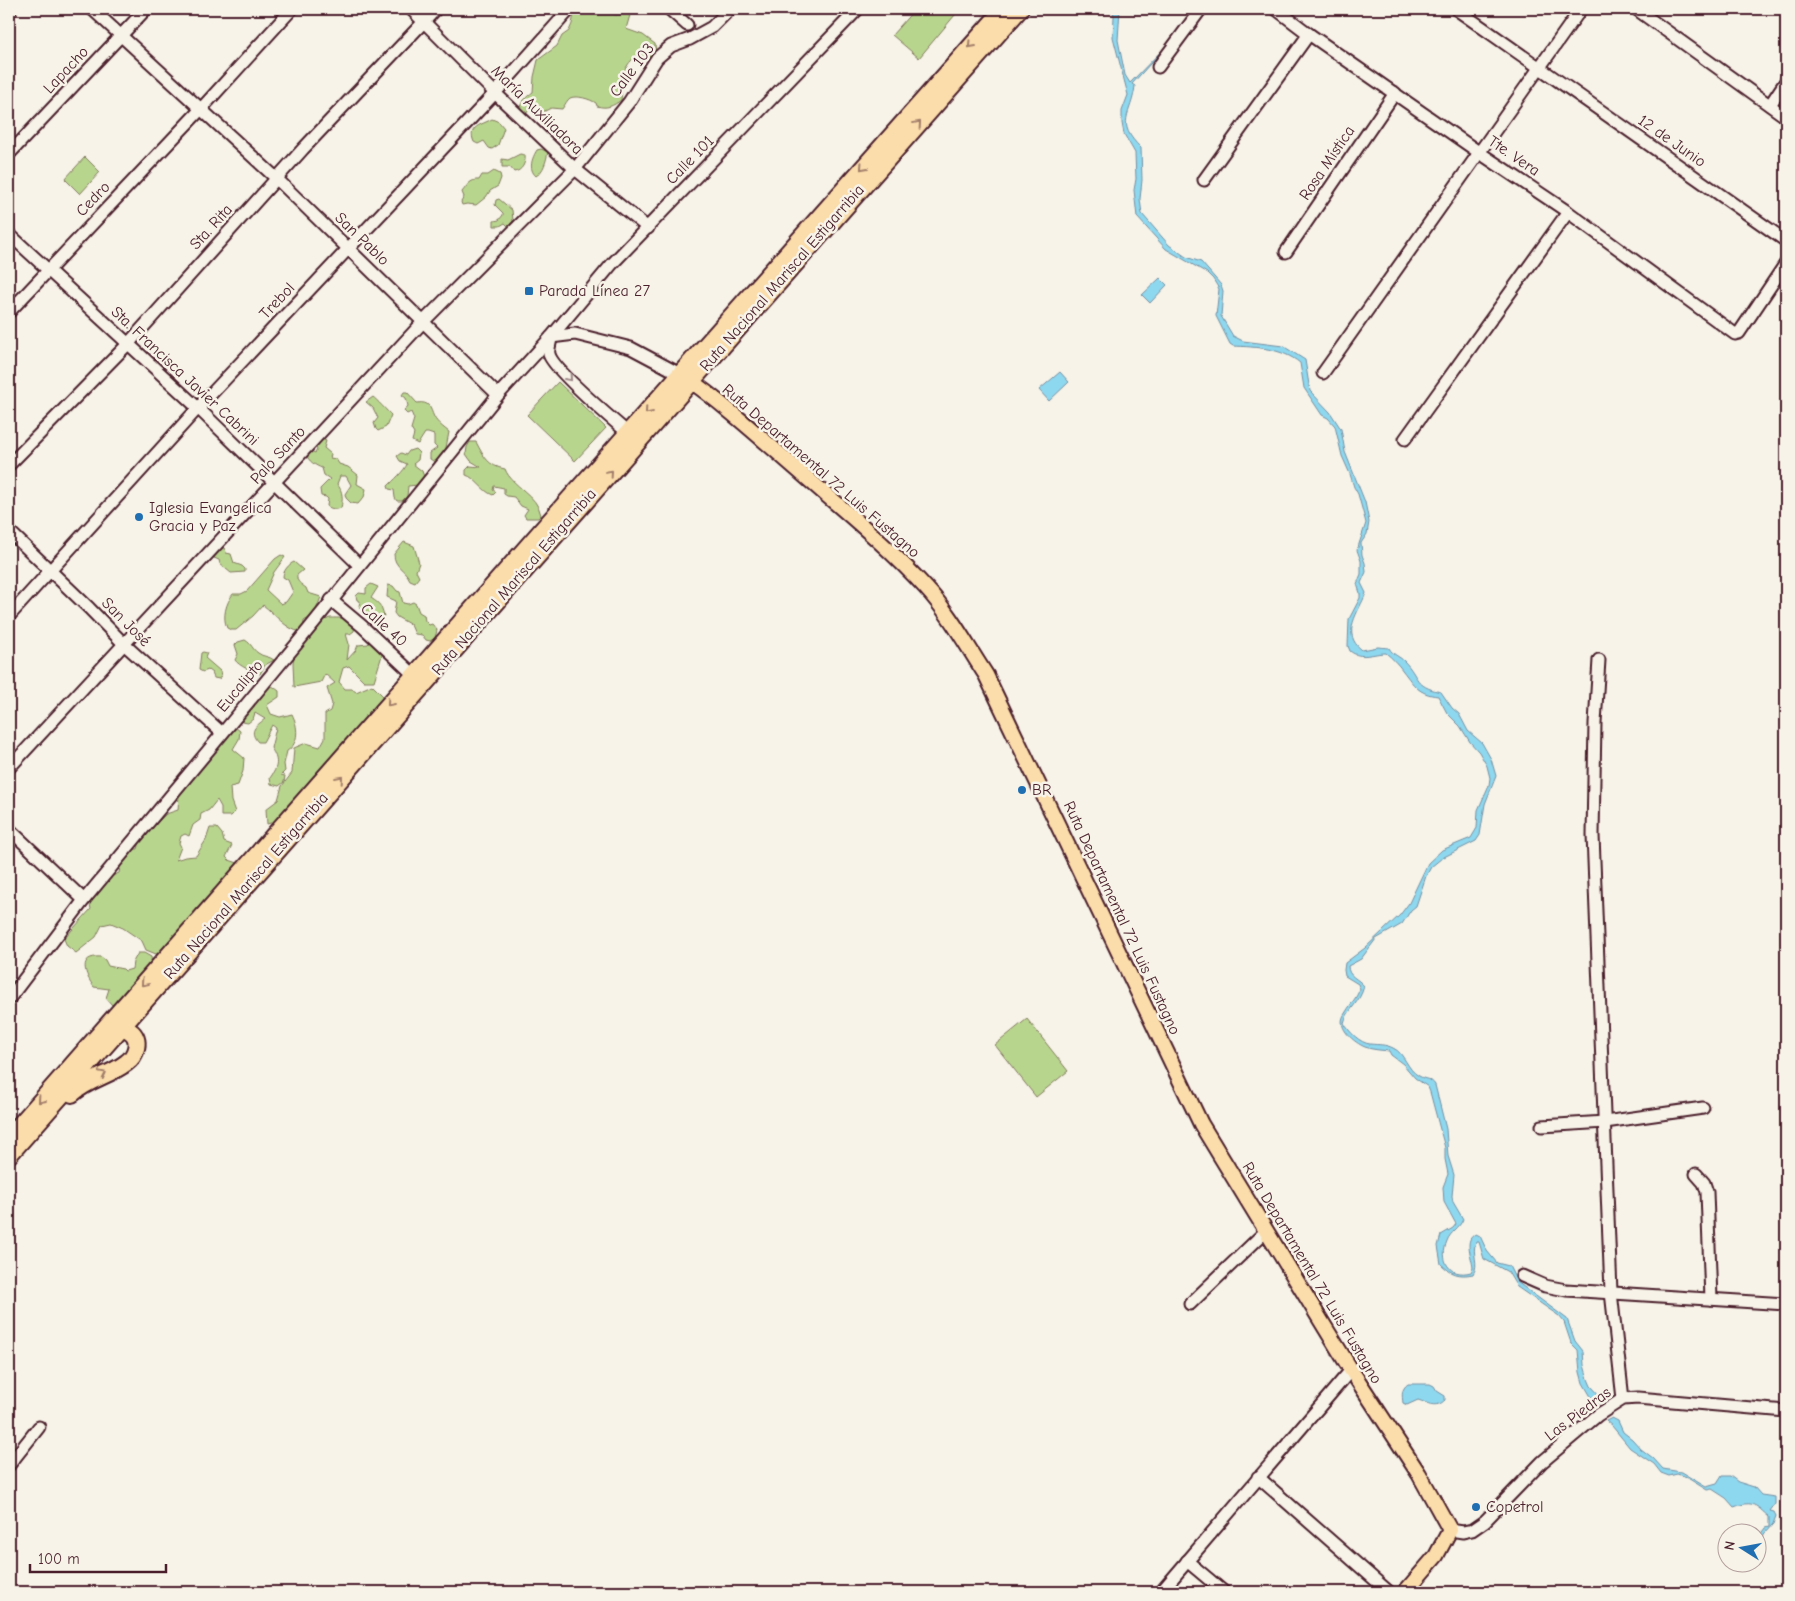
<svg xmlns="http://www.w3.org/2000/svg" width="1795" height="1601" viewBox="0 0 1795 1601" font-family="'Comic Neue',sans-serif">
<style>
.green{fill:#b8d58e;stroke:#817a5c}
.water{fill:#8ed8ef;stroke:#738ea1}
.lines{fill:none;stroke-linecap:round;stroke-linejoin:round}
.minor-casing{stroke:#4a1f2b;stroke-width:15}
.major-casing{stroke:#4a1f2b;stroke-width:18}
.highway-casing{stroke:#4a1f2b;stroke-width:20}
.minor{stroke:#f7f3e8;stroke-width:11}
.major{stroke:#fbddab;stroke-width:14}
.highway{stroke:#fbddab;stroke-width:16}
.oneway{stroke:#a27e6b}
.oneway2{stroke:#a0898a}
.poi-dot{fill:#1f6fb2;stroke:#f7f3e8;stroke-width:2}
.labels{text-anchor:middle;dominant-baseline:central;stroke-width:5;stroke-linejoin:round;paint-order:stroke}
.street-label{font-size:16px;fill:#4a1f2b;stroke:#f7f3e8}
.poi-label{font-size:16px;fill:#4a1f2b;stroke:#f7f3e8;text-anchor:start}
</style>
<rect width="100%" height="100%" fill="#f7f3e8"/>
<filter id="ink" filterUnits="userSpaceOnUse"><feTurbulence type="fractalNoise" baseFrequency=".02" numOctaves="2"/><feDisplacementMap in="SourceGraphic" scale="10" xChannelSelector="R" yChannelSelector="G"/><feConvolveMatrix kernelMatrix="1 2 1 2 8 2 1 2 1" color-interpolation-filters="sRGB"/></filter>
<g filter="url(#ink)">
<g class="green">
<path d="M 575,9 L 613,9 L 612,13 L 616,15 L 627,12 L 630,15 L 626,29 L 643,35 L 655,44 L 656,52 L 652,58 L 634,58 C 620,70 623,84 621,100 C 613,106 607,109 597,106 L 596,103 C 590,99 577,95 570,98 C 567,100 565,105 562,109 L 551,108 L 541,113 L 536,107 L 532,107 L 524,116 L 519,110 C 521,102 526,97 533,92 L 534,77 L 538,60 L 557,46 L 562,36 L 569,31 L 572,24 Z"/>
<polygon points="915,9 960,9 919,58 892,35"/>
<path d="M 492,119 L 499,122 L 504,128 L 498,145 L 492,149 L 489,148 L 484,141 L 478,144 L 474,142 C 467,126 482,125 492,119 Z"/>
<path d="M 541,149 L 548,152 C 546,161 544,171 536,176 C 528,169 532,158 537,150 Z"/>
<path d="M 520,154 L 525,155 C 526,163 522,171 514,172 L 510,167 L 502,167 L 502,159 L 508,160 Z"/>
<polygon points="85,157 100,172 80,194 65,179"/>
<path d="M 494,171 L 500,174 L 501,178 L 498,186 L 490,191 L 486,197 L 476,205 L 467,204 L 462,205 L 461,202 L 464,197 L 462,192 C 467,186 470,179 479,180 L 482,175 L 488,175 Z"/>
<polygon points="499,199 512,210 513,221 509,227 505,223 500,226 494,226 494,221 499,220 503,215 503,213 495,205 496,200"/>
<polygon points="558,382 606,428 575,461 527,415"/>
<path d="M 404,392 L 407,392 L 417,403 C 430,401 430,408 434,417 C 437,423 444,428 449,432 L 445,453 L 437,462 L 433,461 L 430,459 L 430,453 L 437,448 L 434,445 L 434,435 L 428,433 L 425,433 L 418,444 L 412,441 L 414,434 L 411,429 L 414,419 L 411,412 L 407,414 L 404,411 L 408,406 L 406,398 L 402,395 Z"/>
<path d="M 373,397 C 376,399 388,412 391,415 L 386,427 L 378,431 L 376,429 L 374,423 L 378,418 L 373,408 L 366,402 Z"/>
<path d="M 322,439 L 326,441 L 324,448 L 331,454 L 330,458 L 336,459 L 339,464 L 348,467 L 358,475 L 357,484 L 366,489 L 364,497 L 358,504 L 351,503 L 346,498 L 345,494 L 351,485 L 346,476 L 340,476 L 337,484 C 343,491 343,499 341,508 C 336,510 331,509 327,506 L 328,499 L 326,497 L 321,496 L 320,489 L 330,479 L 324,475 L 322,468 C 316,466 308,461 306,454 L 311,451 L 315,453 L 317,450 L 315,445 Z"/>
<path d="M 470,442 L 476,442 C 484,457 488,466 505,469 C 512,487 537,494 541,515 L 538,518 L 526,518 L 524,515 L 528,509 L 521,506 L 514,497 L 507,496 L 504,494 L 504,488 L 494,486 L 493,490 L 496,492 L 493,495 C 482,491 476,478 466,475 L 466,470 L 470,466 L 481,467 L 471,461 L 466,454 L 467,447 Z"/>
<path d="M 415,449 L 419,453 L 418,460 L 413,464 L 422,471 L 424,477 L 418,485 L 408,486 L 407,496 L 402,501 L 397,501 L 395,498 L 394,490 L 389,489 L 388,486 C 393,481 405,470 407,464 L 400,461 L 397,456 L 401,453 L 406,455 L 409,451 Z"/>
<path d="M 404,542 L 414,546 L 419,563 L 416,571 L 419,577 L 415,582 L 410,580 C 405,569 394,567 394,554 Z"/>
<polygon points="221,548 225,548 226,553 231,554 234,563 242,566 245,569 245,572 231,573 220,564 219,560 214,558 214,554"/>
<path d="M 281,555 L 285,557 L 274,572 L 266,590 L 281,604 L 286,602 L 293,592 L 288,580 L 283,577 C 283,571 289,564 294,562 L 303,570 L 297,575 C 296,582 301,584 306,588 L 308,593 L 321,597 L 314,615 L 304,621 L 303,630 L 301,632 C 285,629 275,614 263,605 L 253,616 L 236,630 L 231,630 L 227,628 C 222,617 226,603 233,594 L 241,594 L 247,591 L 275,559 Z"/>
<path d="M 371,584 L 378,587 L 371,598 C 381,605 380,604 384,616 L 381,619 L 369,616 L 368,613 L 362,610 L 359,606 L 360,601 L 357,600 L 356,596 L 359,593 L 366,594 L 366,588 Z"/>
<polygon points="388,585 393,586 397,591 400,592 403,603 408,604 413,602 416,604 419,612 424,615 425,621 429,625 432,624 437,630 435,638 430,641 426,640 422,635 415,634 411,625 397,617 394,613 396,601 387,597"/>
<path d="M 330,618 C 339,618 348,617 355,624 L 354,631 L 350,634 L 346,634 L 349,644 L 347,660 L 356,650 L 358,645 L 368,644 L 371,641 L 383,652 L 374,681 L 364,681 L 349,666 L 343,668 L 339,682 L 345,689 L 352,689 L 356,692 L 372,685 L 384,697 L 374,711 L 281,820 L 267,824 L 266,809 L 278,800 L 282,786 L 292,773 L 294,748 L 306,743 L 320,747 L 325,738 L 325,714 L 330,711 L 332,704 L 327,688 L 335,683 L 325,674 L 321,682 L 294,687 L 293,663 L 295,646 L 318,623 Z"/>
<path d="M 245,640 C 252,644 252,649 258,653 C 263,657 269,656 274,660 L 265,665 L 260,674 C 253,672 239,666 235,660 L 238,654 L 235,645 L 238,642 Z"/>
<polygon points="203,652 207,653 205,658 220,671 221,676 219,679 214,678 212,673 208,670 203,672 199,670 201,653"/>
<path d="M 271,685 L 279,691 L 279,697 L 267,705 L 271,714 L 280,717 L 292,714 C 298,726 300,743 287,751 L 284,764 L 285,771 L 281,775 L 285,776 L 284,782 L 279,786 L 271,784 L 270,778 C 278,767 279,760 271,748 L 276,728 L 272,725 L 263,742 L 258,742 C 248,731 256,726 265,719 L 255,713 L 253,719 L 248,723 L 242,722 L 241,717 L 250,705 L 261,698 L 264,691 Z"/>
<polygon points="235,727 240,731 239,739 233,749 244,758 243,771 238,785 230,787 231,801 235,812 231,816 221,816 221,807 217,800 209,810 201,814 200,820 193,825 189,836 185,834 181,836 179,843 181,847 176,860 185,857 196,856 206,840 210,828 217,828 222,834 224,842 232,845 226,857 229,860 241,864 171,946 156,954 146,950 142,941 123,928 111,923 102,925 96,937 76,953 67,946 64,939 91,909 89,900 108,878 119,873 122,858 131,849 138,849 141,837 146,829 152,828 166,814 178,810 179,795 183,786"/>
<path d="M 138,953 L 144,953 L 151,957 L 152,965 L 131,994 L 123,994 L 112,1005 L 106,998 L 109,989 L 94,987 C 85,975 77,955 101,957 L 105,960 L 108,966 L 123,969 L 125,971 L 132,969 L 133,962 Z"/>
<polygon points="1027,1019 1068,1071 1036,1097 995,1045"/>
</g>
<g class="water">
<path d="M 1112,9 L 1120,9 L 1118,40 L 1125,75 L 1130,83 L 1169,43 L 1132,84 L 1135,86 C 1132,115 1114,122 1141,148 L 1142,180 L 1140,199 L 1142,214 L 1169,245 L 1186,257 L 1201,262 L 1221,285 L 1223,291 L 1221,316 L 1233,336 L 1243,341 L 1283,346 L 1305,360 L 1310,391 L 1330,412 L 1341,429 L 1345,452 L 1365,502 L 1369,522 L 1367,534 L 1361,543 L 1362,555 L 1365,563 L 1366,572 L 1361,583 L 1366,593 C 1359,612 1340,633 1362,650 L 1378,647 L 1389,648 C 1393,655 1399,656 1404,661 C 1420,677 1413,686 1441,692 L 1452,708 L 1459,714 L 1468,731 L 1482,743 L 1491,759 L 1496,776 L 1485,804 L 1480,835 L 1476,841 L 1442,858 L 1431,867 L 1426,876 L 1416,906 L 1411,910 L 1402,924 L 1376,939 L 1361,959 L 1348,966 C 1348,977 1358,978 1364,986 C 1360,1003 1347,1010 1344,1023 C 1349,1032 1360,1043 1370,1044 C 1379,1045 1385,1044 1393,1048 C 1405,1053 1407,1070 1419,1076 C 1425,1080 1431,1078 1435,1085 L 1446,1129 L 1448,1156 L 1454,1175 L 1452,1196 L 1453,1202 L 1463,1219 C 1460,1228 1450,1232 1447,1241 C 1439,1260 1449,1278 1471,1272 L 1473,1268 C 1472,1257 1463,1239 1476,1234 L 1480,1236 L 1487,1251 L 1497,1263 L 1509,1266 L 1517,1282 L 1567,1319 L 1575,1341 L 1583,1351 L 1584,1365 L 1588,1379 L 1591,1386 L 1604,1400 L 1594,1406 L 1593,1400 L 1583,1383 L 1580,1372 L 1578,1350 L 1571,1343 L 1564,1322 L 1559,1316 L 1517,1287 L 1508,1272 L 1484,1259 L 1479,1242 L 1476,1242 C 1471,1253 1480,1264 1473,1274 C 1459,1277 1451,1274 1441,1264 L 1438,1246 L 1441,1235 L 1453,1228 L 1456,1224 L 1444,1202 L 1443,1187 L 1448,1174 L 1445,1159 L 1445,1148 L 1430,1092 L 1428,1087 L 1415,1078 L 1403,1064 L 1391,1055 L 1389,1051 C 1381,1050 1373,1050 1365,1047 C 1355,1043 1336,1028 1344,1015 C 1349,1006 1356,999 1360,989 L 1358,984 L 1345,976 L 1344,970 L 1345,963 L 1365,948 L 1400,915 L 1409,903 L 1428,863 L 1442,850 L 1471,838 L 1477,828 L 1478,810 L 1489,785 L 1490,778 L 1487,766 L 1479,752 L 1470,742 L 1460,726 L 1447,713 L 1438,696 C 1418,694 1414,685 1403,671 C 1398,664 1392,658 1386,653 C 1373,653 1361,660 1350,651 L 1348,646 L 1349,619 L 1360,598 L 1360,593 L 1357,584 L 1361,574 L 1361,561 L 1357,550 L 1366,523 L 1358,494 L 1354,487 L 1350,474 L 1342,456 L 1335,426 L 1328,418 L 1322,415 L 1304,388 L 1300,363 C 1282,348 1256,347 1233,346 L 1230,344 L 1216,316 L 1219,289 L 1213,279 L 1207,273 L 1166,249 L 1137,217 L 1134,190 L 1136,179 L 1135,153 L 1124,134 L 1122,123 L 1122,111 L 1128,95 L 1113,37 L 1114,16 Z"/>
<polygon points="1160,278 1167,285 1150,303 1142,295"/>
<polygon points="1060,372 1069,382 1049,401 1039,390"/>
<path d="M 1408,1384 L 1430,1384 L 1434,1386 L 1437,1391 L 1445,1396 L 1445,1400 C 1436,1409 1428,1403 1418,1400 L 1407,1405 L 1403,1403 C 1402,1395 1401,1389 1408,1384 Z"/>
<path d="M 1612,1418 L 1618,1421 L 1623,1432 L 1632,1439 L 1641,1449 L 1653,1458 L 1663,1469 L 1681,1472 L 1706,1487 L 1717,1484 L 1722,1476 L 1730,1476 L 1738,1482 L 1754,1487 L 1761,1495 L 1775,1497 L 1775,1504 L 1770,1511 L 1774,1512 L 1776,1516 L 1773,1524 L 1764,1534 L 1763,1538 L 1760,1535 L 1765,1528 L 1769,1527 L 1769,1517 C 1755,1505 1754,1500 1734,1507 L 1726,1498 L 1712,1489 L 1707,1490 L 1686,1477 L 1677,1474 L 1669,1476 L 1661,1473 L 1654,1464 L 1630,1448 L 1612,1426 L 1606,1421 Z"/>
</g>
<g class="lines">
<g class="minor-casing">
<g id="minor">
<polyline points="92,9 276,178 498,395"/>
<polyline points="411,9 495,93 575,169 648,228"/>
<polyline points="669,9 687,25"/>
<polyline points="1276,9 1309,34 1480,153 1568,212 1735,334 1739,333 1786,263"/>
<polyline points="1456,9 1786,241"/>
<polyline points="1636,9 1786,117"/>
<polyline points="9,11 11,9"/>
<polyline points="1158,67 1201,9"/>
<polyline points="1770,105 1786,81"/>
<polyline points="9,154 146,9"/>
<polyline points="1204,180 1309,34"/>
<polyline points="9,234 198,408 359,565"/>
<polyline points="1286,252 1395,93"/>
<polyline points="9,312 201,109 292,9"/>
<polyline points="551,337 575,334 631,348 680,374"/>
<path d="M 551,339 C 550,344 548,350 549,354 C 552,368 614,421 628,433"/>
<polyline points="1323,373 1581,9"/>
<polyline points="1405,439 1568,212"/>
<polyline points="9,465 128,344 303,149 436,9"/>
<polyline points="9,531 89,608 125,645 222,733"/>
<polyline points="331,600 362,626 415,676"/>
<polyline points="9,616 198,408 495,93 570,9"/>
<polyline points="1599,660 1595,723 1593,835 1611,1292 1623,1399"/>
<polyline points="9,768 423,322 575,169 629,102 657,58 671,46 690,39 712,27 730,9"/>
<polyline points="9,829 84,900"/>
<polyline points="9,999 84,900 295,646 498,395 551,337 612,264 858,9"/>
<polyline points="1542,1126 1605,1122 1703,1108"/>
<polyline points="1696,1174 1704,1183 1707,1192 1711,1299"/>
<polyline points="1522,1276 1545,1286 1566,1290 1786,1304"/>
<polyline points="1190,1304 1266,1231"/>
<polyline points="9,1465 39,1427"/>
<polyline points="1258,1477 1389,1592"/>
<polyline points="1450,1530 1463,1532 1472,1530 1485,1521 1542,1462 1598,1415 1623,1399 1638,1398 1786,1411"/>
<polyline points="1187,1561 1224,1592"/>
<polyline points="1161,1592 1351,1370"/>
</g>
</g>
<g class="major-casing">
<path id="major" d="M 684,376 C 724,404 761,438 798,470 C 841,508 887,545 926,588 C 950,614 967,646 986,675 L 1201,1124 L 1351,1370 L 1419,1474 L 1450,1530 L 1436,1556 L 1405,1592"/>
</g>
<g class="highway-casing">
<g id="highway">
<path d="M 72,1094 C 88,1079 109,1076 126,1063 C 136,1056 142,1039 130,1031 C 124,1027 120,1024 113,1024"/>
<polyline points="9,1137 555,515 1004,9"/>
<polyline points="9,1155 1020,9"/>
</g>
</g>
<use href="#minor" class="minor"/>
<use href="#major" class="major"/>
<use href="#highway" class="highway"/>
</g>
<defs><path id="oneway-chevron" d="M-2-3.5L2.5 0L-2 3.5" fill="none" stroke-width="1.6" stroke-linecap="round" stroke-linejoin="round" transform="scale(1.25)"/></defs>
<g class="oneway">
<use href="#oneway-chevron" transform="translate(971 45) rotate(132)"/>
<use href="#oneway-chevron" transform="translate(918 124) rotate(-49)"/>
<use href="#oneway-chevron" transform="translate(863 167) rotate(132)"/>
<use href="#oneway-chevron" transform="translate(648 411) rotate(131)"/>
<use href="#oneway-chevron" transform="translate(610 473) rotate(-49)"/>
<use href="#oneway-chevron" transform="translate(390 703) rotate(131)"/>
<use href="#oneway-chevron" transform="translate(340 779) rotate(-49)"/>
<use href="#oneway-chevron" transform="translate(144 983) rotate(131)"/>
<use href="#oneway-chevron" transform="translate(103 1074) rotate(-26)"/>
<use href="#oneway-chevron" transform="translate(41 1100) rotate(131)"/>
</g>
<use class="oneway2" href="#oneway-chevron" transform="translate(569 378) rotate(48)"/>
</g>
<g class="poi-dot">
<rect x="524" y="286" width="10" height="10" rx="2.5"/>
<circle cx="139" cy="517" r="5"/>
<circle cx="1022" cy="790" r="5"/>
<circle cx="1476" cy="1507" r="5"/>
</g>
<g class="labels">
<g class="street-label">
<text transform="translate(66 70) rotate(-47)">Lapacho</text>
<text transform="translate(632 70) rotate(-53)">Calle 103</text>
<text transform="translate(537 110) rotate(44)">María Auxiliadora</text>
<text transform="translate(1672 141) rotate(35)">12 de Junio</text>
<text transform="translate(1514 156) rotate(34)">Tte. Vera</text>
<text transform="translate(690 160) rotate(-46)">Calle 101</text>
<text transform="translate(1327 163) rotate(-56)">Rosa Mística</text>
<text transform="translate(93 199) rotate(-46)">Cedro</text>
<text transform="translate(211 227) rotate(-48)">Sta. Rita</text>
<text transform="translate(362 239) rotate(44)">San Pablo</text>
<text transform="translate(782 278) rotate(-49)">Ruta Nacional Mariscal Estigarribia</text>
<text transform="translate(277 301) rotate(-47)">Trebol</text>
<text transform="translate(185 376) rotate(43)">Sta. Francisca Javier Cabrini</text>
<text transform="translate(278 455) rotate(-47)">Palo Santo</text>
<text transform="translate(821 471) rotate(41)">Ruta Departamental 72 Luis Fustagno</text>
<text transform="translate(514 582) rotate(-49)">Ruta Nacional Mariscal Estigarribia</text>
<text transform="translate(126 622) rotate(45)">San José</text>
<text transform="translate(384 625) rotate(42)">Calle 40</text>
<text transform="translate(240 686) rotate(-50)">Eucalipto</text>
<text transform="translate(246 886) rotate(-49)">Ruta Nacional Mariscal Estigarribia</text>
<text transform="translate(1122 918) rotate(65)">Ruta Departamental 72 Luis Fustagno</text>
<text transform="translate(1312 1273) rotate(59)">Ruta Departamental 72 Luis Fustagno</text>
<text transform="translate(1578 1414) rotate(-37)">Las Piedras</text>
</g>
<g class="poi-label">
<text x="539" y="291">Parada Línea 27</text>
<text x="149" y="508">Iglesia Evangelica<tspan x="149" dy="18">Gracia y Paz</tspan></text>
<text x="1032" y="790">BR</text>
<text x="1486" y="1507">Copetrol</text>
</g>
</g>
<rect width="1795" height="1601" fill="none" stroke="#f7f3e8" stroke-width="30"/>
<rect x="15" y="15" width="1765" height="1571" fill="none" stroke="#4a1f2b" stroke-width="2" filter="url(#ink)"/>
<g transform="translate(1742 1548) rotate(281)"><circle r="24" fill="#f7f3e8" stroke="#b29e9c"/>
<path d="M0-4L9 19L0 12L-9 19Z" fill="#1f6fb2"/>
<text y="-8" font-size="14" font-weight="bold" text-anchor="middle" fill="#4a1f2b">N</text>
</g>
<path d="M30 1564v8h136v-8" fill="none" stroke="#4a1f2b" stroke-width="2.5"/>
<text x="38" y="1564" font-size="15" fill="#4a1f2b" stroke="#f7f3e8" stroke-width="4" paint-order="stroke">100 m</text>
</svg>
